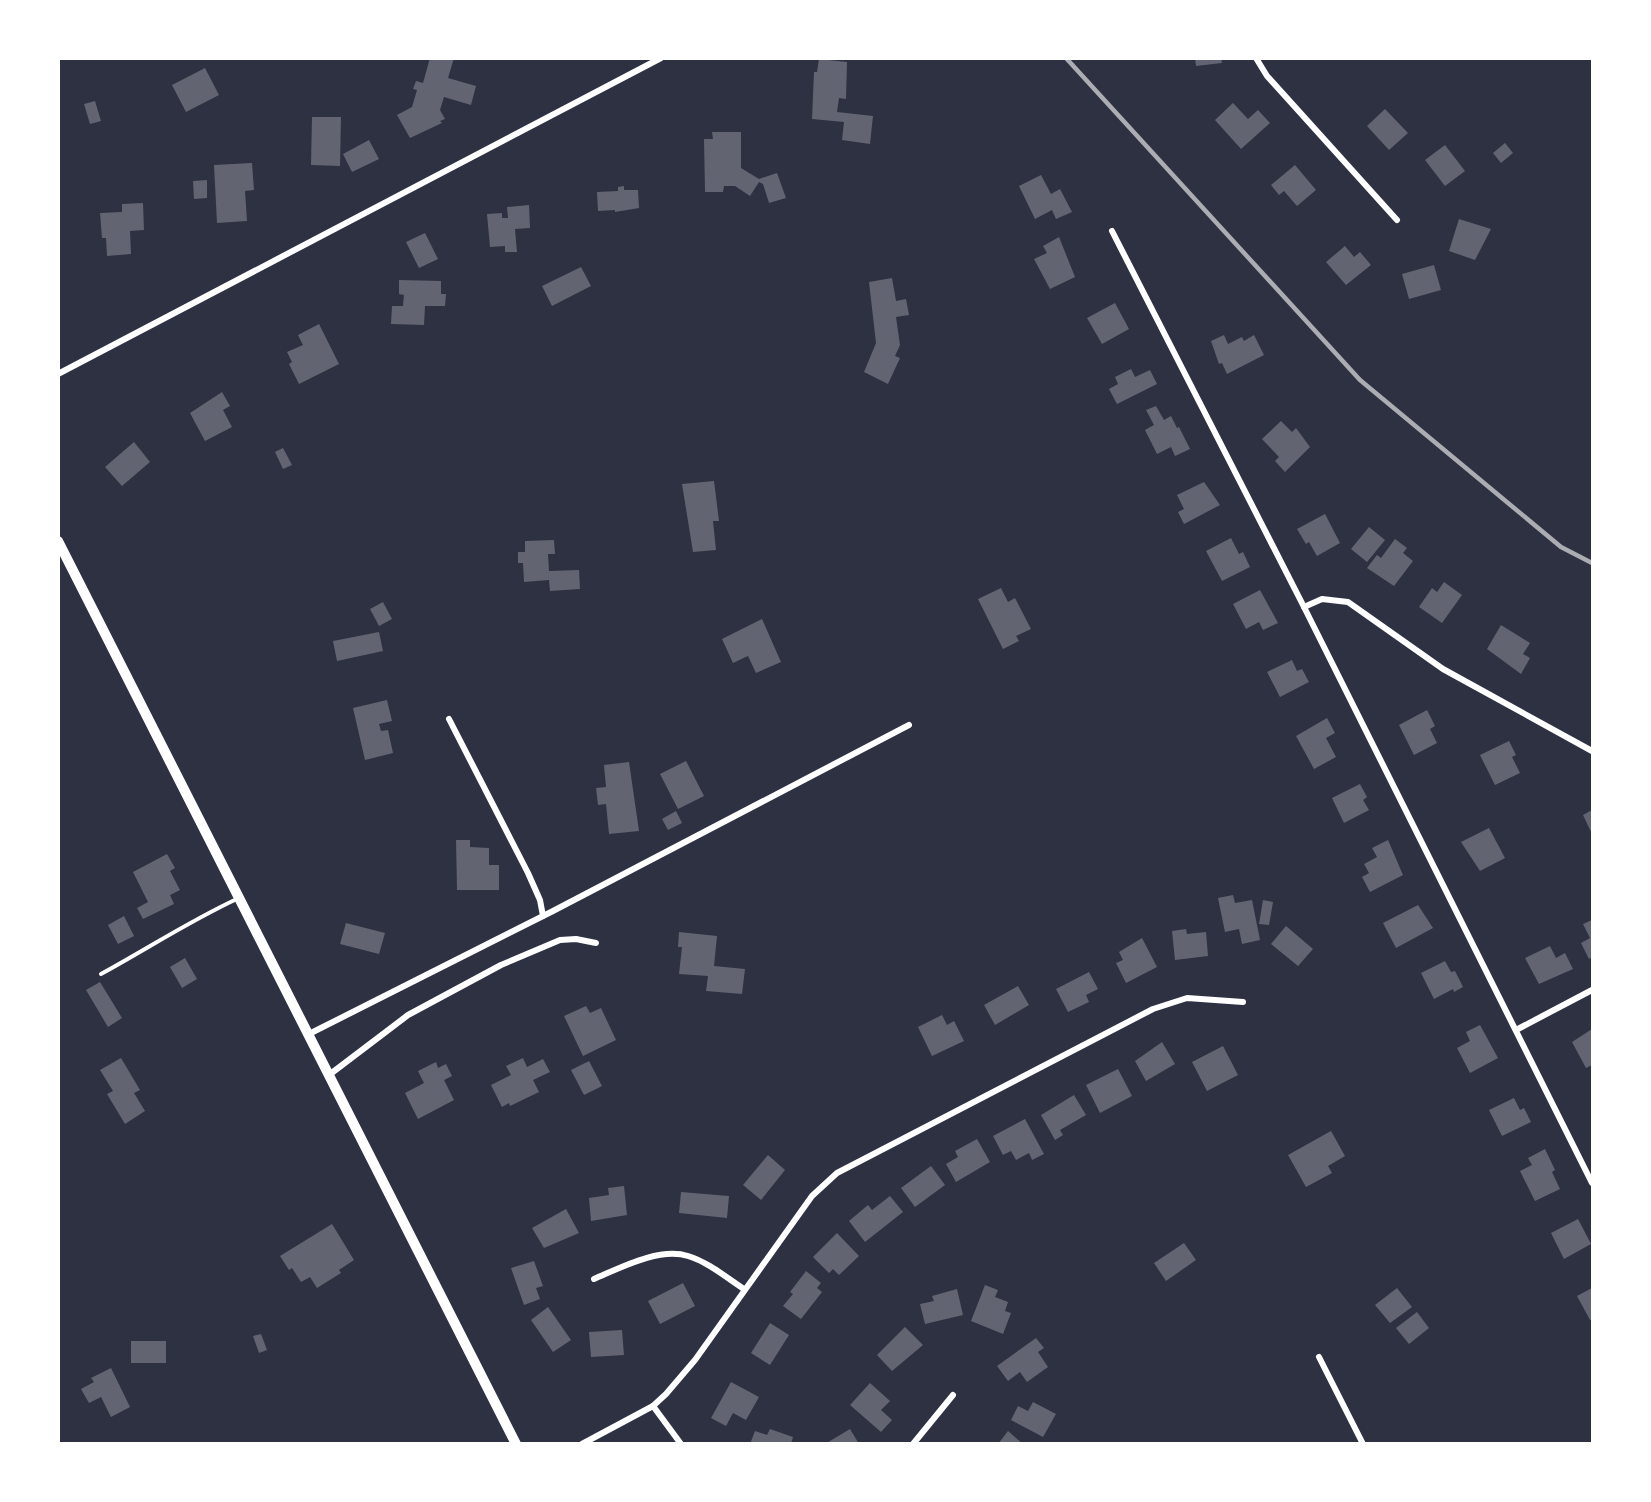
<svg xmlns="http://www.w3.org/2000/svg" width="1651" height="1502" viewBox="0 0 1651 1502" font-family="'IBM Plex Sans',sans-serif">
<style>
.building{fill:#626471}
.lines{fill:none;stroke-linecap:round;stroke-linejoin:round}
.service{stroke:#fff;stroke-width:4}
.minor{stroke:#fff;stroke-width:6}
.secondary{stroke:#fff;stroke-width:10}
.rail{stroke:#abadb3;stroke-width:4.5}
</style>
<rect width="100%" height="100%" fill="#2d3142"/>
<g class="building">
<polygon points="430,58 454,58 448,78 476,86 471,105 444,97 440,110 445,119 440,121 442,123 410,138 397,115 412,107 417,90 413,89 416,81 423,83"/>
<polygon points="1195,58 1221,58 1222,63 1196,66"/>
<polygon points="819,59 847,62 846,99 839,98 837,112 873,116 870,144 842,140 844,122 812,119 814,72 817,72"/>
<polygon points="205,68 219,95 186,112 172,85"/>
<polygon points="95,101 101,121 90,124 84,104"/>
<polygon points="1233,103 1248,119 1258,110 1270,123 1241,149 1215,120"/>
<polygon points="1385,109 1408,133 1389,150 1367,126"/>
<polygon points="312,117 341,117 340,166 311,165"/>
<polygon points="712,132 741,132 741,168 759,179 777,173 786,198 769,203 763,184 759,182 750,196 735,186 724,186 723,192 705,192 704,139 713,139"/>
<polygon points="369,140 379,159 352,172 343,154"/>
<polygon points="1505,143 1513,153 1501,163 1493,153"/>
<polygon points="1445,145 1465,171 1445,186 1425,160"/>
<polygon points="252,163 254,190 245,191 247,221 217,223 214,165"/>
<polygon points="1295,165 1316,190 1297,206 1284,191 1279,195 1271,185"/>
<polygon points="1041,175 1051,194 1060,189 1072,212 1056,219 1052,210 1035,219 1019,186"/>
<polygon points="207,180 207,198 194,199 193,181"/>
<polygon points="624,186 624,190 638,190 639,208 615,212 615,210 598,211 597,192 618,191 618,187"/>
<polygon points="143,203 144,230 130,231 131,254 107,256 106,238 102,238 100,213 122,212 122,204"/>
<polygon points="529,205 530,228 515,229 517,252 505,252 505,246 490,247 487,214 502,213 502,218 508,218 507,207"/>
<polygon points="1459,219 1491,229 1475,260 1449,251"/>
<polygon points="425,233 438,259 419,268 406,242"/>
<polygon points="1059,237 1075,277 1050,289 1034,259 1047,253 1043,246"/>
<polygon points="1345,246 1354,257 1360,252 1371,265 1346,285 1326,262"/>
<polygon points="1434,265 1441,290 1409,299 1402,274"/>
<polygon points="581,267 591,286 552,306 542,286"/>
<polygon points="892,278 896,301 906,299 909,315 896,317 900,345 895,356 900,358 888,384 864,372 876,343 869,282"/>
<polygon points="399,280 441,281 441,294 446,294 445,306 425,306 424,325 391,324 392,306 403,306 404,295 399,294"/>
<polygon points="1115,303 1129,329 1102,344 1087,318"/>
<polygon points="319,324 339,364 299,384 289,364 292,362 287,352 303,345 298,335"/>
<polygon points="1224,335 1228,344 1242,337 1244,341 1254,335 1264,355 1227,374 1222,363 1219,364 1211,341"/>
<polygon points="1131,369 1135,377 1150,370 1157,384 1117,404 1109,389 1118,384 1115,377"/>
<polygon points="222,392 230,406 223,410 232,427 205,441 190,413"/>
<polygon points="1156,406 1164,420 1171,416 1177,428 1179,427 1190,449 1175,456 1171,447 1157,454 1145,430 1154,425 1146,410"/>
<polygon points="1281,421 1292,432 1296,428 1310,447 1285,472 1275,461 1279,457 1262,439"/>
<polygon points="134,442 150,462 122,486 105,467"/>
<polygon points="283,448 292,465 283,469 275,452"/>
<polygon points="714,481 719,521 713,521 716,550 693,552 682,484"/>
<polygon points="1204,482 1220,505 1184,524 1178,512 1184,509 1177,495"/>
<polygon points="1325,514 1340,543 1317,556 1309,542 1306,544 1297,529"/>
<polygon points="1369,527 1385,540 1367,562 1351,549"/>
<polygon points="1231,538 1239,554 1243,552 1250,567 1222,581 1206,551"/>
<polygon points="1395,539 1407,548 1403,553 1413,561 1394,586 1367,568 1377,555 1381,558"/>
<polygon points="554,540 555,554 548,554 549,571 579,570 580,589 550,591 549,580 524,582 523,563 518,563 518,552 525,552 525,541"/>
<polygon points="1444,582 1462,595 1442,623 1419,607 1432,588 1437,592"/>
<polygon points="1001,588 1008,602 1015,598 1031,629 1016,636 1019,641 1003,649 978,599"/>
<polygon points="1260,590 1278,623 1263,630 1259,622 1246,629 1233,604"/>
<polygon points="383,602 392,619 379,626 370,609"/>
<polygon points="762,619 781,662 756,673 748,656 733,663 722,639"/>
<polygon points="1501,625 1530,643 1523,654 1530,658 1521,674 1487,649"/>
<polygon points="379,632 383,651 337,661 333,641"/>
<polygon points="1292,660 1297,671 1302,669 1309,682 1280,697 1267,672"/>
<polygon points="387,700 392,721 379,724 381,731 388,730 393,753 365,760 353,708"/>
<polygon points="1427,710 1435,726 1430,729 1437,743 1414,755 1399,725"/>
<polygon points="1327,718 1335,733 1326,738 1336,757 1314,769 1296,736"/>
<polygon points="1509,741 1516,755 1512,757 1520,773 1495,785 1480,755"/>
<polygon points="686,761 704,796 678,809 660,774"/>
<polygon points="629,762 639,831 609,834 606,804 598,805 596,788 606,787 604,765"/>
<polygon points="1360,784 1367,797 1363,800 1369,810 1344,823 1332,798"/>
<polygon points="1592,810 1592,834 1583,815"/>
<polygon points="676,811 682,823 668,830 662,819"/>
<polygon points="1489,828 1505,858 1480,871 1461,842"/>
<polygon points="456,840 470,840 470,847 489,848 489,865 499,865 499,890 457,890"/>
<polygon points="1388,840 1403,875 1370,892 1362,877 1369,873 1364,864 1377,857 1372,848"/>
<polygon points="167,854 175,868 170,871 180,890 170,895 174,904 143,919 137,908 148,902 133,872"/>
<polygon points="1233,895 1235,903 1252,900 1260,940 1242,944 1239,929 1225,932 1218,898"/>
<polygon points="1263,900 1273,902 1269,925 1259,924"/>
<polygon points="1418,905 1433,928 1396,948 1383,923"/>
<polygon points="124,916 134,936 118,944 108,925"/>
<polygon points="1592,920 1592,957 1589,959 1581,943 1590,938 1583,924"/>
<polygon points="346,923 385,933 379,954 340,944"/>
<polygon points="1286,926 1313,949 1298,966 1271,944"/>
<polygon points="1186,929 1187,934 1206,932 1208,956 1175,960 1172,931"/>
<polygon points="679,932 717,936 714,966 745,969 742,994 706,991 708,976 679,974 682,947 678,947"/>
<polygon points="1142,938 1157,967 1126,983 1116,963 1123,960 1119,952"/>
<polygon points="1550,946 1556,958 1565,953 1573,969 1539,984 1525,958"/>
<polygon points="185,958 197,979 182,988 170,967"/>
<polygon points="1445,961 1451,972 1455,971 1463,987 1454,992 1453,989 1434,999 1421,973"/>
<polygon points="1089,972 1098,989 1086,995 1089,1002 1068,1012 1056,989"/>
<polygon points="100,982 122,1018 108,1027 86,990"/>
<polygon points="1018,986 1029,1005 995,1025 984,1005"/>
<polygon points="586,1006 590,1013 601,1008 616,1040 583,1056 564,1016"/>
<polygon points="942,1015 947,1025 954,1021 964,1041 932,1056 918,1027"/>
<polygon points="1480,1025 1498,1058 1470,1073 1457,1048 1470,1041 1466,1032"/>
<polygon points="1592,1029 1592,1065 1586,1068 1572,1042"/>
<polygon points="1162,1042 1175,1064 1146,1081 1135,1061"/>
<polygon points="1223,1046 1238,1075 1207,1091 1192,1062"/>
<polygon points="121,1058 140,1090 134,1093 145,1111 125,1124 107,1094 113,1091 100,1070"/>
<polygon points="523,1058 527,1067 543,1059 550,1072 533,1080 539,1092 510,1106 509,1103 502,1107 491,1085 511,1075 506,1066"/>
<polygon points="589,1061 602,1086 584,1095 571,1070"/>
<polygon points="436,1062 438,1068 446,1064 452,1076 444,1080 454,1100 418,1119 405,1093 424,1083 418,1071"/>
<polygon points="1118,1069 1132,1096 1100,1113 1086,1085"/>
<polygon points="1074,1095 1086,1115 1060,1130 1063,1135 1055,1140 1041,1115"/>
<polygon points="1514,1098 1520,1110 1524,1108 1531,1122 1502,1136 1489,1110"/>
<polygon points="1025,1119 1044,1154 1032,1160 1029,1153 1016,1160 1011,1151 1003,1155 993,1136"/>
<polygon points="1331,1131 1345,1156 1328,1166 1332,1173 1306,1187 1288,1155"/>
<polygon points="977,1139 990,1162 956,1182 946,1164 958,1157 955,1151"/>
<polygon points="1545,1149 1555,1170 1552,1172 1560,1189 1535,1201 1520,1171 1532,1165 1528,1158"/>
<polygon points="768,1155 785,1170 761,1200 743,1185"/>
<polygon points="931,1166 945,1185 915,1207 901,1188"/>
<polygon points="624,1186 627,1215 591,1221 589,1198 609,1195 608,1188"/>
<polygon points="681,1192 729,1196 727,1218 679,1213"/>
<polygon points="890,1196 903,1212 865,1242 849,1221 868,1205 872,1210"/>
<polygon points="566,1209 579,1233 544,1248 532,1228"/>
<polygon points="1578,1219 1591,1244 1564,1259 1551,1233"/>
<polygon points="332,1224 354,1260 339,1270 341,1273 317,1288 310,1277 301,1282 292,1268 289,1270 280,1256"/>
<polygon points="837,1233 859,1256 839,1275 833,1269 829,1273 813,1257"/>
<polygon points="1184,1243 1196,1260 1166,1281 1154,1263"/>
<polygon points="534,1261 543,1286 536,1288 540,1299 524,1305 511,1268"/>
<polygon points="806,1271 821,1283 817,1288 822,1292 801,1319 783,1306 793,1294 790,1292"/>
<polygon points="683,1283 695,1306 660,1324 648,1301"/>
<polygon points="985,1285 998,1290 995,1297 1008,1302 1005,1311 1011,1313 1003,1334 971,1321"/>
<polygon points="1397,1288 1412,1307 1390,1323 1375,1305"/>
<polygon points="1592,1288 1592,1319 1590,1320 1577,1296"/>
<polygon points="957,1289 963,1315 925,1324 920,1304 934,1301 932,1296"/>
<polygon points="548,1307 571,1340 553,1352 531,1320"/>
<polygon points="1417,1312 1429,1328 1409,1344 1396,1328"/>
<polygon points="770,1323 789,1335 770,1365 751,1353"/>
<polygon points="905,1327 923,1345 892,1371 877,1355"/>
<polygon points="622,1330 624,1355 591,1357 589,1332"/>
<polygon points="261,1334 267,1350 259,1353 253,1336"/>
<polygon points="1036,1338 1044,1348 1038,1352 1048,1367 1027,1382 1020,1372 1008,1381 997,1366"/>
<rect x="131" y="1341" width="35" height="22"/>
<polygon points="111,1368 130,1407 111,1417 101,1397 89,1403 81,1389 94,1382 91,1378"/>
<polygon points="731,1382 759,1397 746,1420 733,1413 726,1426 711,1418"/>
<polygon points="870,1383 890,1401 881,1410 892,1420 881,1432 850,1405"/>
<polygon points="1033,1402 1056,1414 1043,1437 1011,1420 1018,1406 1028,1411"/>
<polygon points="770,1429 793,1437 791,1444 750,1444 755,1431 767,1435"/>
<polygon points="850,1429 859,1444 825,1444"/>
<polygon points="1008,1431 1023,1444 998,1444"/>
</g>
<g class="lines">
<path class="service" d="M 101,974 C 147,949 191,920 239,898"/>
<g class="minor">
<polyline points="1256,58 1267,76 1397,220"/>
<polyline points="1112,231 1304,607 1592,1183"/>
<polyline points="58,374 661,58"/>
<polyline points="1304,607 1322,599 1348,602 1443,669 1592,751"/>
<polyline points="449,719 528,873 540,900 543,916"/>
<polyline points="1516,1030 1592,990"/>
<polyline points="309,1034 553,911 909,725"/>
<polyline points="329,1075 408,1015 501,965 560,940 576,939 596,943"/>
<path d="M 594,1279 C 620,1268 659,1247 688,1256 C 708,1262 727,1278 744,1289"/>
<polyline points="1319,1357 1363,1444"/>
<polyline points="653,1406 681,1444"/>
<polyline points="582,1444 653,1406 666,1394 695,1360 812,1196 837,1173 1153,1009 1187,998 1243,1002"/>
<polyline points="913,1444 953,1395"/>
</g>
<polyline class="secondary" points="58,541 516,1444"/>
<polyline class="rail" points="1066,58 1360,380 1561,547 1592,563"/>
</g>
<rect width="1651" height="1502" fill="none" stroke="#ffffff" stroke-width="120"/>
</svg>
